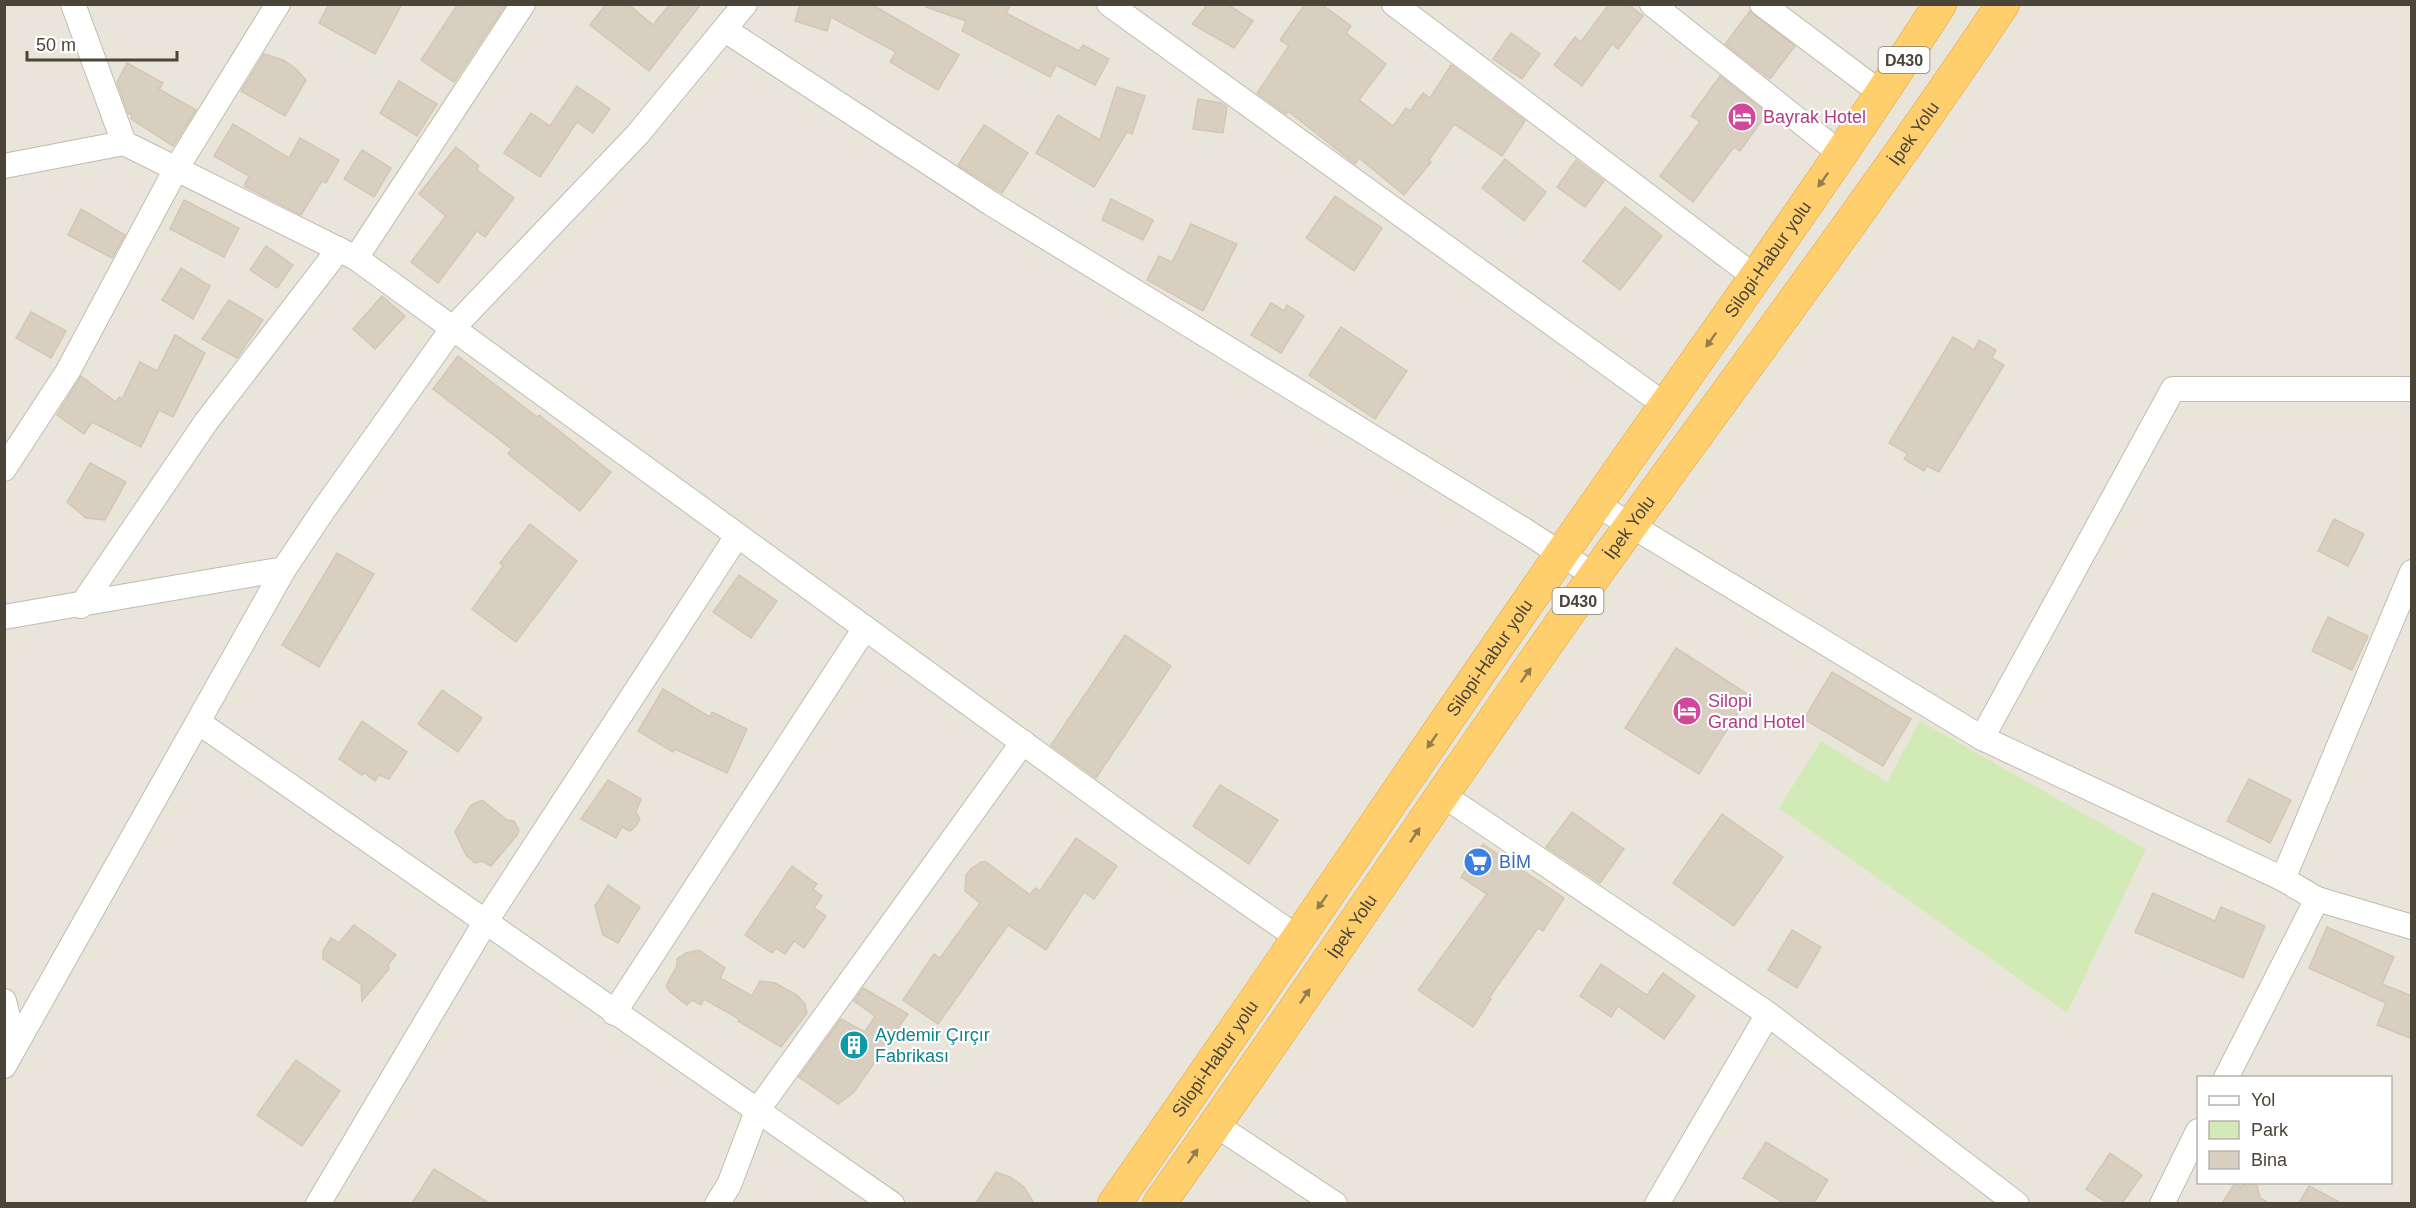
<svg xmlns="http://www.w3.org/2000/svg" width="2416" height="1208" viewBox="0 0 2416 1208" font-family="Helvetica,sans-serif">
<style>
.residential{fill:#eae5da;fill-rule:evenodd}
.green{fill:#d2eab5}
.building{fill:#d8cfc1;stroke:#d3c7b4;stroke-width:1.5}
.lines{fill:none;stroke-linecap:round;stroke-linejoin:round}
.minor-casing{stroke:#c2bbae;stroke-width:26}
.highway-casing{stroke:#e0a43c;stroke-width:34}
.minor{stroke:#fff;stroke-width:24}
.highway{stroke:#ffcf6e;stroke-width:33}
.oneway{fill:#937c4e}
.labels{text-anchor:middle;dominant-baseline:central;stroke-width:4.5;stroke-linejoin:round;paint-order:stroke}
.shield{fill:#fff;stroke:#817c74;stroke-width:1.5}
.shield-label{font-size:16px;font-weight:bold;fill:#4b4439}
.hotel-label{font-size:18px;fill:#b23c85;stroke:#fff;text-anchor:start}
.street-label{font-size:18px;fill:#4b4439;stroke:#fff}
.shop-label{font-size:18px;fill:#366cbe;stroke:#fff;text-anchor:start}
.culture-label{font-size:18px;fill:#0d838f;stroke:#fff;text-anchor:start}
</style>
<rect width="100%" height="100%" fill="#f6f3ec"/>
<path class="residential" d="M 5,5 L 2411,5 L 2411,1203 L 5,1204 ZM 2198,1078 L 2390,1078 L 2390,1182 L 2198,1182 Z"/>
<polygon class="green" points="1920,721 2146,849 2067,1013 1779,808 1821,741 1887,782"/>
<g class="building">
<polygon points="329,4 402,4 375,54 319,23"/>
<polygon points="458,4 506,4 454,82 421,60"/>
<polygon points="606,4 628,4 653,25 670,4 701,4 649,71 590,25"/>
<polygon points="800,4 871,4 959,55 938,90 890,62 896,52 831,17 827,31 795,21"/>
<polygon points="927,4 1011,4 1006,13 1079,51 1083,45 1109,59 1095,85 1056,65 1050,77 962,31 966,21 926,7"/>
<polygon points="1208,4 1227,4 1253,21 1234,48 1192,24"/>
<polygon points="1305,4 1321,4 1351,26 1346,33 1386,64 1359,100 1393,126 1406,108 1410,111 1423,93 1430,98 1451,65 1525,121 1502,156 1454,124 1429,160 1431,162 1404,195 1359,158 1355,164 1288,111 1286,114 1257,93 1289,46 1280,40"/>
<polygon points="1609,4 1628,4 1643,16 1618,49 1612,44 1582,86 1554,65 1575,37 1581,42"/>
<polygon points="1750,11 1795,46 1770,79 1725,44"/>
<polygon points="1511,33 1540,54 1522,79 1493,59"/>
<polygon points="264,54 283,60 295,68 306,80 285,116 241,91"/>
<polygon points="127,63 163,83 159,89 196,110 173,146 131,119 132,115 128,113 117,82"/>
<polygon points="1720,76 1767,113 1740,151 1734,147 1693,202 1660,176 1700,122 1691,116"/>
<polygon points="399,81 437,104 417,136 380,113"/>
<polygon points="577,86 610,109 593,133 577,122 540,177 504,153 531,113 550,126"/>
<polygon points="1117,87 1145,96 1132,134 1127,132 1094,187 1036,153 1058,115 1100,140"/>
<polygon points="1198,99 1221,103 1227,107 1223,133 1193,129"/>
<polygon points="233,124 289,158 300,138 339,160 326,183 322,181 301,215 244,186 249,176 214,156"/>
<polygon points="984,125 1028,153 1002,193 958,165"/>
<polygon points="456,147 479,166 477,170 514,198 485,237 477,231 438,283 411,262 446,216 419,194"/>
<polygon points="362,150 391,168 374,197 344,179"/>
<polygon points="1505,159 1546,192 1524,221 1482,188"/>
<polygon points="1576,160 1604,181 1585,207 1557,187"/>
<polygon points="1335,196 1382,228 1354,271 1306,238"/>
<polygon points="1111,199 1153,220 1143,240 1102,220"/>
<polygon points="184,200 239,228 224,257 170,229"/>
<polygon points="1625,207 1662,236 1620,290 1583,261"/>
<polygon points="81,209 125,235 112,258 68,235"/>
<polygon points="1191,224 1237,244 1203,311 1147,280 1159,256 1172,262"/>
<polygon points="266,246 293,265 277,288 250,270"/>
<polygon points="181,268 210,286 193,319 162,300"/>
<polygon points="382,296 405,316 375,349 353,329"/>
<polygon points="229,300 263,320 237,358 202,339"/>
<polygon points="1271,303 1284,311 1287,305 1304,316 1281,353 1251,335"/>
<polygon points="31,312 66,331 51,358 16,338"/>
<polygon points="1341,327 1407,371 1375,419 1309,375"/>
<polygon points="175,335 205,353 173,417 159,410 141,447 92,422 84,434 57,415 81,376 116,402 119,397 122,399 140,362 157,371"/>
<polygon points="1953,337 1974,350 1979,340 1996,350 1992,358 2004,365 1939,472 1927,466 1924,471 1904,459 1908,454 1889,443"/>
<polygon points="458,356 537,417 539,415 611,472 580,511 508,454 512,449 433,389"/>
<polygon points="90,463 126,482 105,520 86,518 67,502"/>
<polygon points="2334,519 2364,534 2348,566 2318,551"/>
<polygon points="530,524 577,561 516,642 472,609 503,566 500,563"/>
<polygon points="337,553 374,574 319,667 282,645"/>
<polygon points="739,575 777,601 751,638 713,612"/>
<polygon points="2328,617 2368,636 2352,670 2312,651"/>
<polygon points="1125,635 1171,666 1096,778 1051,745"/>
<polygon points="1676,648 1749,695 1699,774 1625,728"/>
<polygon points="1832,672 1911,719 1883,766 1804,719"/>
<polygon points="663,689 710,717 712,712 747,729 727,773 675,749 673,752 638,731"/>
<polygon points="442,690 482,718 458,752 418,724"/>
<polygon points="362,721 407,752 389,779 379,775 375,781 364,773 362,775 339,759"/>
<polygon points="2249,779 2291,800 2270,843 2227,821"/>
<polygon points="608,780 641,799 636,812 640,819 636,826 630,831 622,827 616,838 581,819"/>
<polygon points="1220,785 1278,820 1249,864 1193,826"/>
<polygon points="482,800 507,820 514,821 519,830 517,835 491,866 482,861 475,863 466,855 455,832 471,805"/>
<polygon points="1572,812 1624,849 1600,883 1546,847"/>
<polygon points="1722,814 1783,857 1734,926 1673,883"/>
<polygon points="1076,838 1117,866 1094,899 1084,892 1046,950 1008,925 938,1024 903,1000 934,954 940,958 980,903 965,891 966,875 971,869 981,862 986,862 1030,895 1035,888 1040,891"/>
<polygon points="1483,844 1564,898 1543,931 1538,928 1489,998 1491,999 1473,1027 1418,990 1487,894 1461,877"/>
<polygon points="792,866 817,884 813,889 822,896 814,908 826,916 804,948 794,941 785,954 776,948 772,953 745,935"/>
<polygon points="608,885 640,907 618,943 603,935 595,906"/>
<polygon points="2153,893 2215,921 2221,907 2265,926 2243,978 2135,932"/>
<polygon points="354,925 396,955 388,965 389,969 362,1001 361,984 323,959 323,951 331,938 339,943"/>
<polygon points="2327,927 2394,957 2382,984 2412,996 2412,1039 2377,1025 2386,1003 2309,968"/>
<polygon points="1792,930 1821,947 1797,988 1768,970"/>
<polygon points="699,950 725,968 720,978 752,996 760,981 775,983 797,995 805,1004 807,1013 781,1047 738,1021 739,1019 704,999 701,1005 692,1000 687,1005 670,992 666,986 677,966 677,959 686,953"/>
<polygon points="1601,964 1647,995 1663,973 1695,996 1664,1039 1618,1006 1611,1017 1580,996"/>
<polygon points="863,988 908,1014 854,1092 838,1104 799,1077 841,1019 865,1032 875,1016 854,1001"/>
<polygon points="296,1060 340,1091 302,1146 257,1115"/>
<polygon points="1766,1142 1828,1180 1814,1203 1784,1203 1743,1178"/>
<polygon points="2110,1153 2142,1175 2122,1203 2107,1203 2086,1189"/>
<polygon points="434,1169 489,1203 412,1203"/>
<polygon points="996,1172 1010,1177 1024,1187 1034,1203 976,1203"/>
<polygon points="2246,1182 2256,1182 2260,1198 2269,1203 2222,1203 2235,1183 2241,1187"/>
<polygon points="2309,1186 2341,1203 2299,1203"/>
</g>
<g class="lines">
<g class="minor-casing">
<g id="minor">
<polyline points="73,4 124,143 356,258 1143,830 1298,938"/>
<polyline points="1109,4 1665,405"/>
<polyline points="1394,4 1755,277"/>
<polyline points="1652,4 1841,154"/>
<polyline points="1762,4 1882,94"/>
<polyline points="725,30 992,204 1524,530 1595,576"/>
<polyline points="4,166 124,143"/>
<polyline points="356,258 523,4"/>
<polyline points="4,469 68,371 176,169 278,4"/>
<polyline points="1596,504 1982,738 2283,879 2317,899 2412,927"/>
<polyline points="81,606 206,422 339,249"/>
<polyline points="4,617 284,569"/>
<polyline points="198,722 892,1204"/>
<polyline points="1982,738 2173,389 2412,389"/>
<polyline points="1443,795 1768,1014 2017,1204"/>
<polyline points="2283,879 2412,572"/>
<polyline points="4,1001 15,1044"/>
<polyline points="614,1013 865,628"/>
<polyline points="4,1066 284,569 322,512 452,329 637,135 745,4"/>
<polyline points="2226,1078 2317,899"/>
<polyline points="1216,1125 1335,1204"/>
<polyline points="318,1204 486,921 737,536"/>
<polyline points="717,1204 729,1185 757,1111 1023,742"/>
<polyline points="1657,1204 1768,1014"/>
<polyline points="2162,1204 2198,1131"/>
</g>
</g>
<g class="highway-casing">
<g id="highway">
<path id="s1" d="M 1114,1204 C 1266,988 1412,769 1562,553 C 1689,370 1820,191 1940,4"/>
<path id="s2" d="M 1159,1204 C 1308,995 1448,782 1596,574 C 1732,384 1873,198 2003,4"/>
</g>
</g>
<use href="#minor" class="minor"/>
<use href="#highway" class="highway"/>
</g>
<defs><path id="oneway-solid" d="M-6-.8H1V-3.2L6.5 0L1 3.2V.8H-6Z" transform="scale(1.5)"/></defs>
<g class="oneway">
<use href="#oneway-solid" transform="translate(1823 180) rotate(125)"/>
<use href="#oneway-solid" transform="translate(1711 340) rotate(125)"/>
<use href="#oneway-solid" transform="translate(1526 675) rotate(-55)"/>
<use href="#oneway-solid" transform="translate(1432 741) rotate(125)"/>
<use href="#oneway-solid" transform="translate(1415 835) rotate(-56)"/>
<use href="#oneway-solid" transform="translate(1322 902) rotate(125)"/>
<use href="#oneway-solid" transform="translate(1305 996) rotate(-56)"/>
<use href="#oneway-solid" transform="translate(1193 1156) rotate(-55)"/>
</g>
<defs>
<g id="hotel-disc" transform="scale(1.5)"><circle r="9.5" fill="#d1479c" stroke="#fff"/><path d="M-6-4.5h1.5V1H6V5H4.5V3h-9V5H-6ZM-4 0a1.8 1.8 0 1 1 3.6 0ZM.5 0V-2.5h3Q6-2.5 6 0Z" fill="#fff"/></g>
<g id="supermarket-disc" transform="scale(1.5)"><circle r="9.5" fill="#3f7fe0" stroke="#fff"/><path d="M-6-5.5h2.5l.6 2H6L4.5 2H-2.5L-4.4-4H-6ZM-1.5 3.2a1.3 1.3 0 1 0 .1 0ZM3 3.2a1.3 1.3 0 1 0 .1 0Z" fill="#fff"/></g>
<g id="building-disc" transform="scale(1.5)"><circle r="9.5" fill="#0f9aa8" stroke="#fff"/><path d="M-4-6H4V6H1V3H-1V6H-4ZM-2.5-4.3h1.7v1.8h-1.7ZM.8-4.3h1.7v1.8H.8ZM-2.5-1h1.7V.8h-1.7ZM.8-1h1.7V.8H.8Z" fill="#fff"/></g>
</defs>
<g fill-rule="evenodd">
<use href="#hotel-disc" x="1742" y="117"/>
<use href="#hotel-disc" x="1687" y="711"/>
<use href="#supermarket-disc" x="1478" y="862"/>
<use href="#building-disc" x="854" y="1045"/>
</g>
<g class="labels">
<g class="shield">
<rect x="1878.5" y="47" width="51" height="26" rx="4.5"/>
<rect x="1552.5" y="588" width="51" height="26" rx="4.5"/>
</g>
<g class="shield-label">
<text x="1904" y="60">D430</text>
<text x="1578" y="601">D430</text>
</g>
<g class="hotel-label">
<text x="1763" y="117">Bayrak Hotel</text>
<text x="1708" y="701">Silopi<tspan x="1708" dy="21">Grand Hotel</tspan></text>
</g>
<g class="street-label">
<text stroke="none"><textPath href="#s2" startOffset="1310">İpek Yolu</textPath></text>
<text stroke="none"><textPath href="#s1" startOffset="1149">Silopi-Habur yolu</textPath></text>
<text stroke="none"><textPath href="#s2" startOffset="824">İpek Yolu</textPath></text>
<text stroke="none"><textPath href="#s1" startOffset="663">Silopi-Habur yolu</textPath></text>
<text stroke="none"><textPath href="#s2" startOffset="338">İpek Yolu</textPath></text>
<text stroke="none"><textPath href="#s1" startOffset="177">Silopi-Habur yolu</textPath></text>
</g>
<g class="shop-label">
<text x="1499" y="862">BİM</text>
</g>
<g class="culture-label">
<text x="875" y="1035">Aydemir Çırçır<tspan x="875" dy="21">Fabrikası</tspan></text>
</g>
</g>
<rect width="2416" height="1208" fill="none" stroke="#4b4439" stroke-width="12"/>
<rect x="2197" y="1076" width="195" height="108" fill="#ffffff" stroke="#b7b4b0" stroke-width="1.5"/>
<rect x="2209" y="1096" width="30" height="9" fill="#ffffff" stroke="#b7b4b0" stroke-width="1.5"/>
<text x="2251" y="1106" font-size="18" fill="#4b4439">Yol</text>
<rect x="2209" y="1121" width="30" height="18" fill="#d2eab5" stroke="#b7b4b0" stroke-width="1.5"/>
<text x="2251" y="1136" font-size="18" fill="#4b4439">Park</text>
<rect x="2209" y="1151" width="30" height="18" fill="#d8cfc1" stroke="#b7b4b0" stroke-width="1.5"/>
<text x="2251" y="1166" font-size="18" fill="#4b4439">Bina</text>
<path d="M27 51v9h150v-9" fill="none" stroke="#4b4439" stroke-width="3"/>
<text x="36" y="51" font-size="18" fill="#4b4439" stroke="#ffffff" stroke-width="4.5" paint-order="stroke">50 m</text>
</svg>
